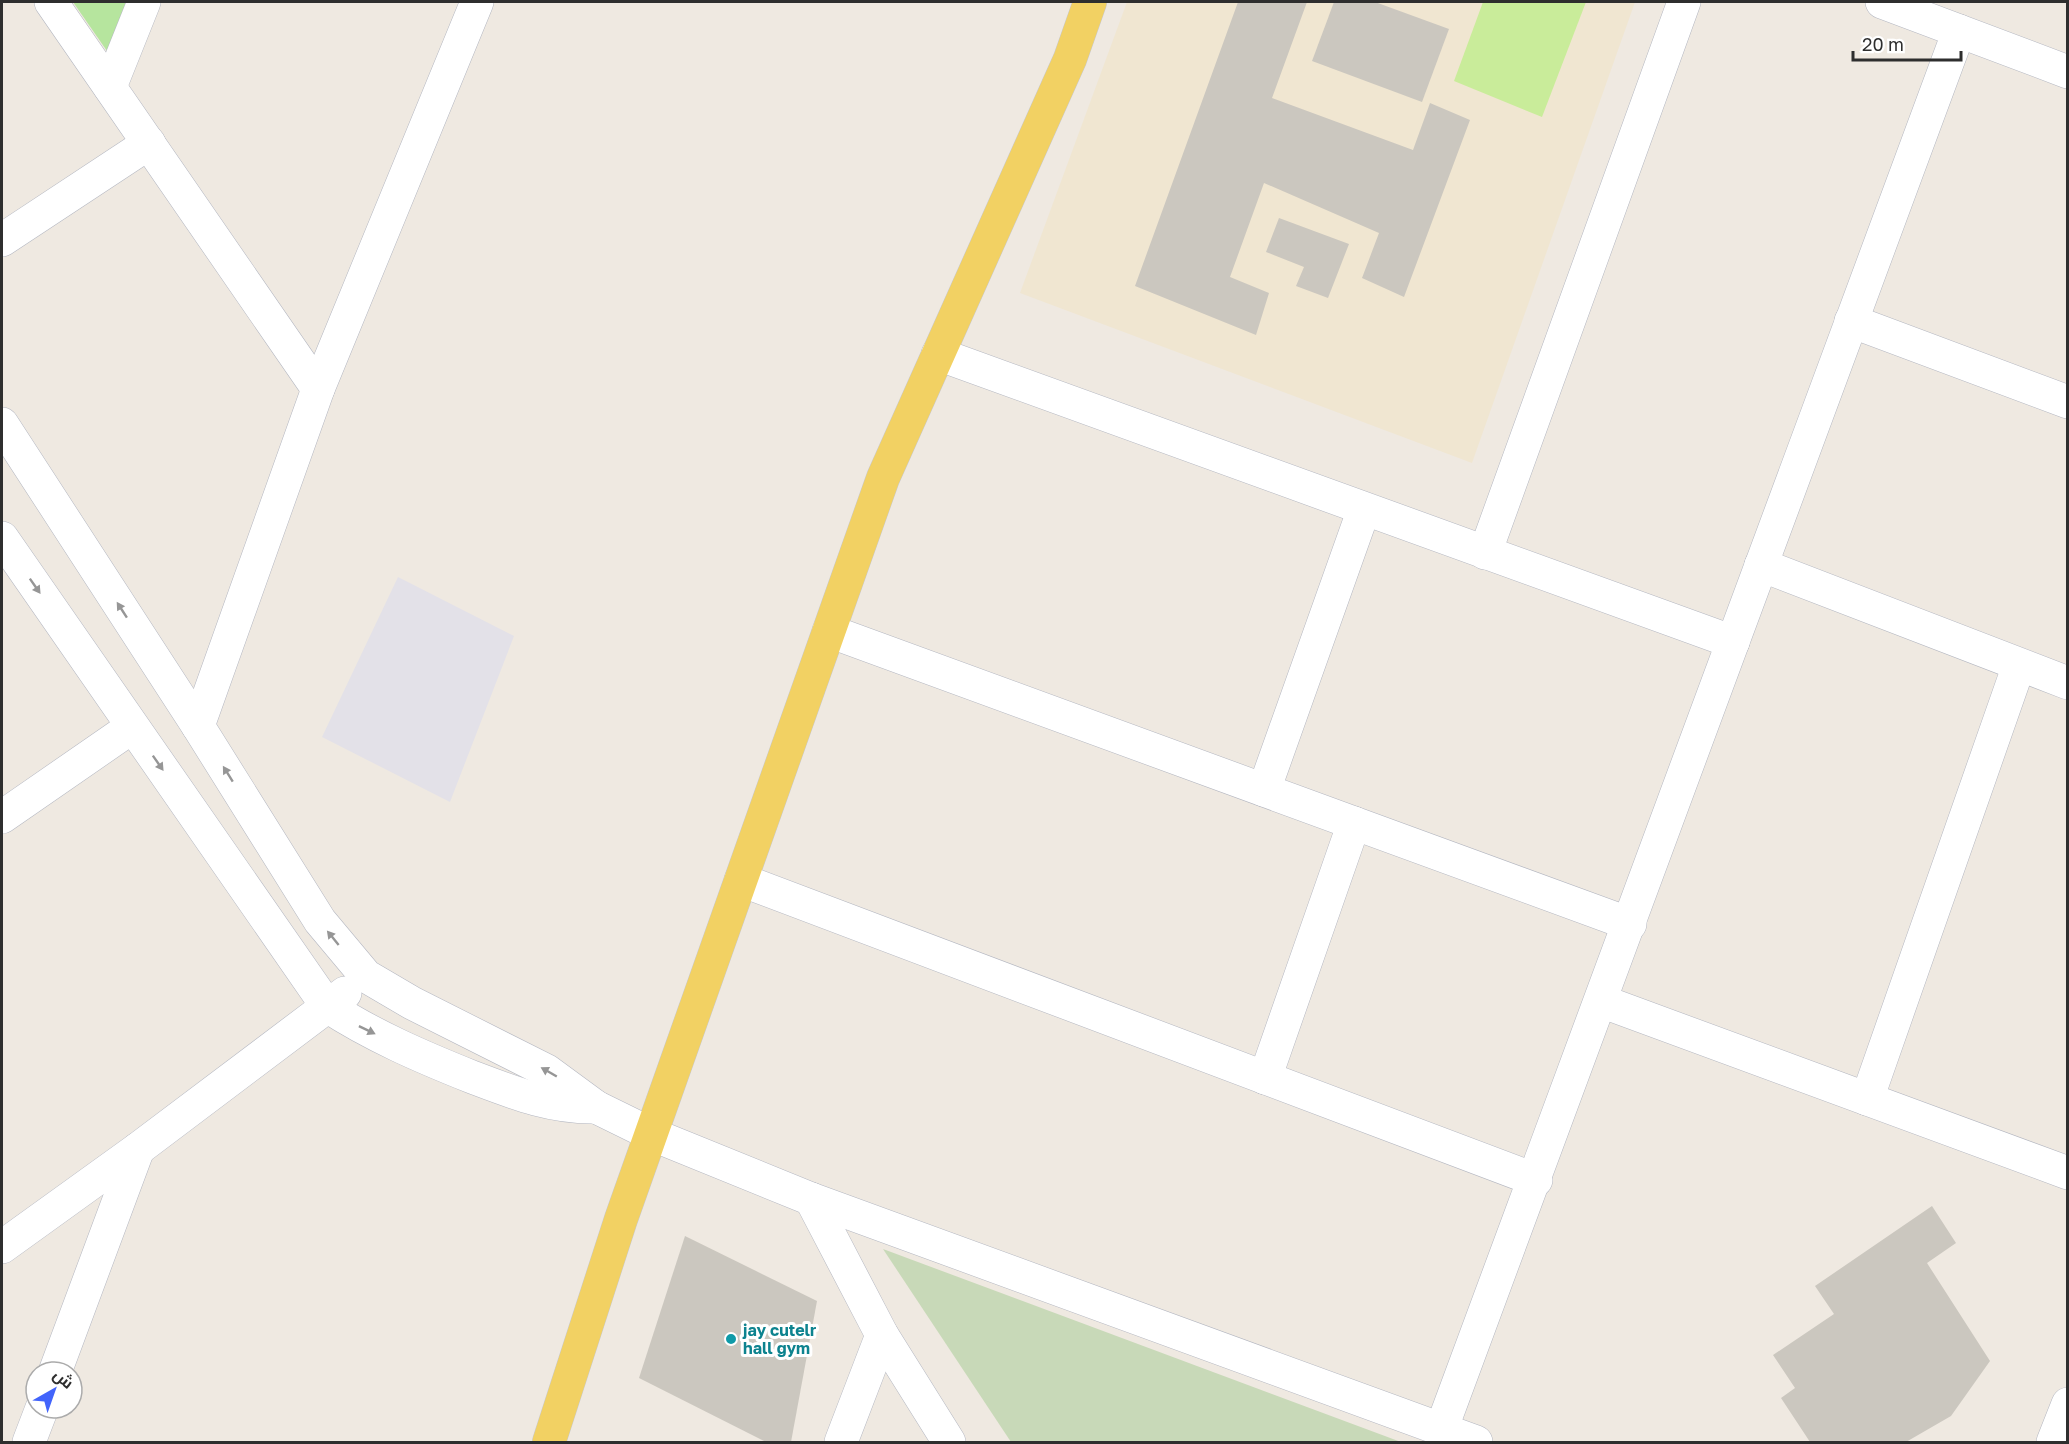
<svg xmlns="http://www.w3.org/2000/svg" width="2069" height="1444" viewBox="0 0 2069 1444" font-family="'Golos Text',Cairo,sans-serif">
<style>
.industrial{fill:#e3e1e8}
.education{fill:#f0e6d1}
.green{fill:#b6e59e}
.cemetery{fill:#c8d9b8}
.pitch{fill:#c9ec9a}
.building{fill:#cbc7bf}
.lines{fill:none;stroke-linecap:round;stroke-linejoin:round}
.minor-casing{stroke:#b4b7c1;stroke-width:34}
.major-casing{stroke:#c9c9c9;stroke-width:34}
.minor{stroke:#fff;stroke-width:33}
.major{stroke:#f2d163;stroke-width:33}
.oneway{fill:#969696}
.culture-dot{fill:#0f9aa8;stroke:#fff;stroke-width:2}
.labels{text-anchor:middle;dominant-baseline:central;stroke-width:6;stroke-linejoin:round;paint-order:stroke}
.culture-label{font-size:16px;font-weight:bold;fill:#0d838f;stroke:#fff;text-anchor:start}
</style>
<rect width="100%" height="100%" fill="#efe9e1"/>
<polygon class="industrial" points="398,577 514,636 450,802 322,737"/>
<polygon class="education" points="1127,2 1635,2 1472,463 1020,293"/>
<polygon class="green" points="73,2 126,2 107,51"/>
<polygon class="cemetery" points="883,1249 1401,1442 1011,1442"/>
<polygon class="pitch" points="1483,2 1586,2 1542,117 1454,81"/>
<g class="building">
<polygon points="1238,2 1307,2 1272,98 1413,150 1430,103 1470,120 1404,297 1362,278 1379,233 1264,183 1230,277 1269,293 1256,335 1135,286"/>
<polygon points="1334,2 1375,2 1449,29 1422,102 1312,61"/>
<polygon points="1279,218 1349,244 1328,298 1296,286 1304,267 1266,252"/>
<polygon points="1932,1206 1956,1243 1927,1263 1990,1361 1951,1416 1906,1442 1810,1442 1781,1398 1795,1388 1773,1355 1834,1314 1815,1286"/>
<polygon points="685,1236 817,1301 791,1442 766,1442 639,1378"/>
</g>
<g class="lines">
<g class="minor-casing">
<g id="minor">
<polyline points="51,2 318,389"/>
<polyline points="1882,2 2068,72"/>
<polyline points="110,87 144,2"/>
<polyline points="2,240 149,143"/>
<polyline points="1851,321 2068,402"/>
<polyline points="938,354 1733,642"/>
<polyline points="2,424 198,726 320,921 366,976 412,1003 547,1071 596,1107 651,1134 811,1199 1476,1442"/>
<path d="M 2,538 L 327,1006 C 373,1036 422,1057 472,1077 C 514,1093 551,1108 596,1107"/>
<polyline points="1485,553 1684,2"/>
<polyline points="1761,565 2068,683"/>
<polyline points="829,631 1630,924"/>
<polyline points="198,726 318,389 477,2"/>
<polyline points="1264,790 1364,509"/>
<polyline points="2,817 132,727"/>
<polyline points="741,880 1536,1180"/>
<polyline points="1601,1001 2068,1173"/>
<polyline points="1265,1078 1354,823"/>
<polyline points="1867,1099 2019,665"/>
<polyline points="811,1199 882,1335 949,1442"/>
<polyline points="2,1247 138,1149 345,993"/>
<polyline points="55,1372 138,1149"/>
<polyline points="1441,1430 1959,31"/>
<polyline points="29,1442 42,1408"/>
<polyline points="841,1442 882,1335"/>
<polyline points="2053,1442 2068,1404"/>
</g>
</g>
<g class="major-casing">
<polyline id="major" points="549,1442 621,1219 883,478 1070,59 1090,2"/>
</g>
<use href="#minor" class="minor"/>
<use href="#major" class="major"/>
</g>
<defs><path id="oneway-solid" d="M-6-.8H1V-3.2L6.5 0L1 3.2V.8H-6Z" transform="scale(1.5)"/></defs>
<g class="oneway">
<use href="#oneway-solid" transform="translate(35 586) rotate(55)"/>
<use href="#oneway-solid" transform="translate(122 610) rotate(-123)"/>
<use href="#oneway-solid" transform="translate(158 763) rotate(55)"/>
<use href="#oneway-solid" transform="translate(228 774) rotate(-122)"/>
<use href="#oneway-solid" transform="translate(333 938) rotate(-129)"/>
<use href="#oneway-solid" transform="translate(367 1030) rotate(26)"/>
<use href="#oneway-solid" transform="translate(549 1072) rotate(-150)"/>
</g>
<circle class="culture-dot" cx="731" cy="1339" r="6"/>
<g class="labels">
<g class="culture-label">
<text x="743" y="1330">jay cutelr<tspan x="743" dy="18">hall gym</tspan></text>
</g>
</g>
<rect width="2069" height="1444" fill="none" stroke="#2e2e2e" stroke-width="6"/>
<g transform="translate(54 1390) rotate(40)"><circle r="28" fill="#ffffff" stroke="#ababab" stroke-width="1.5"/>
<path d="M0-4.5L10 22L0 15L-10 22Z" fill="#4264fb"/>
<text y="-9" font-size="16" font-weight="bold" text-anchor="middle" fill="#2e2e2e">ش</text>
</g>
<path d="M1853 51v9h108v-9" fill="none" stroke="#2e2e2e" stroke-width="3"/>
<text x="1862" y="51" font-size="18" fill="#2e2e2e" stroke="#ffffff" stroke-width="4.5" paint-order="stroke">20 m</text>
</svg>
